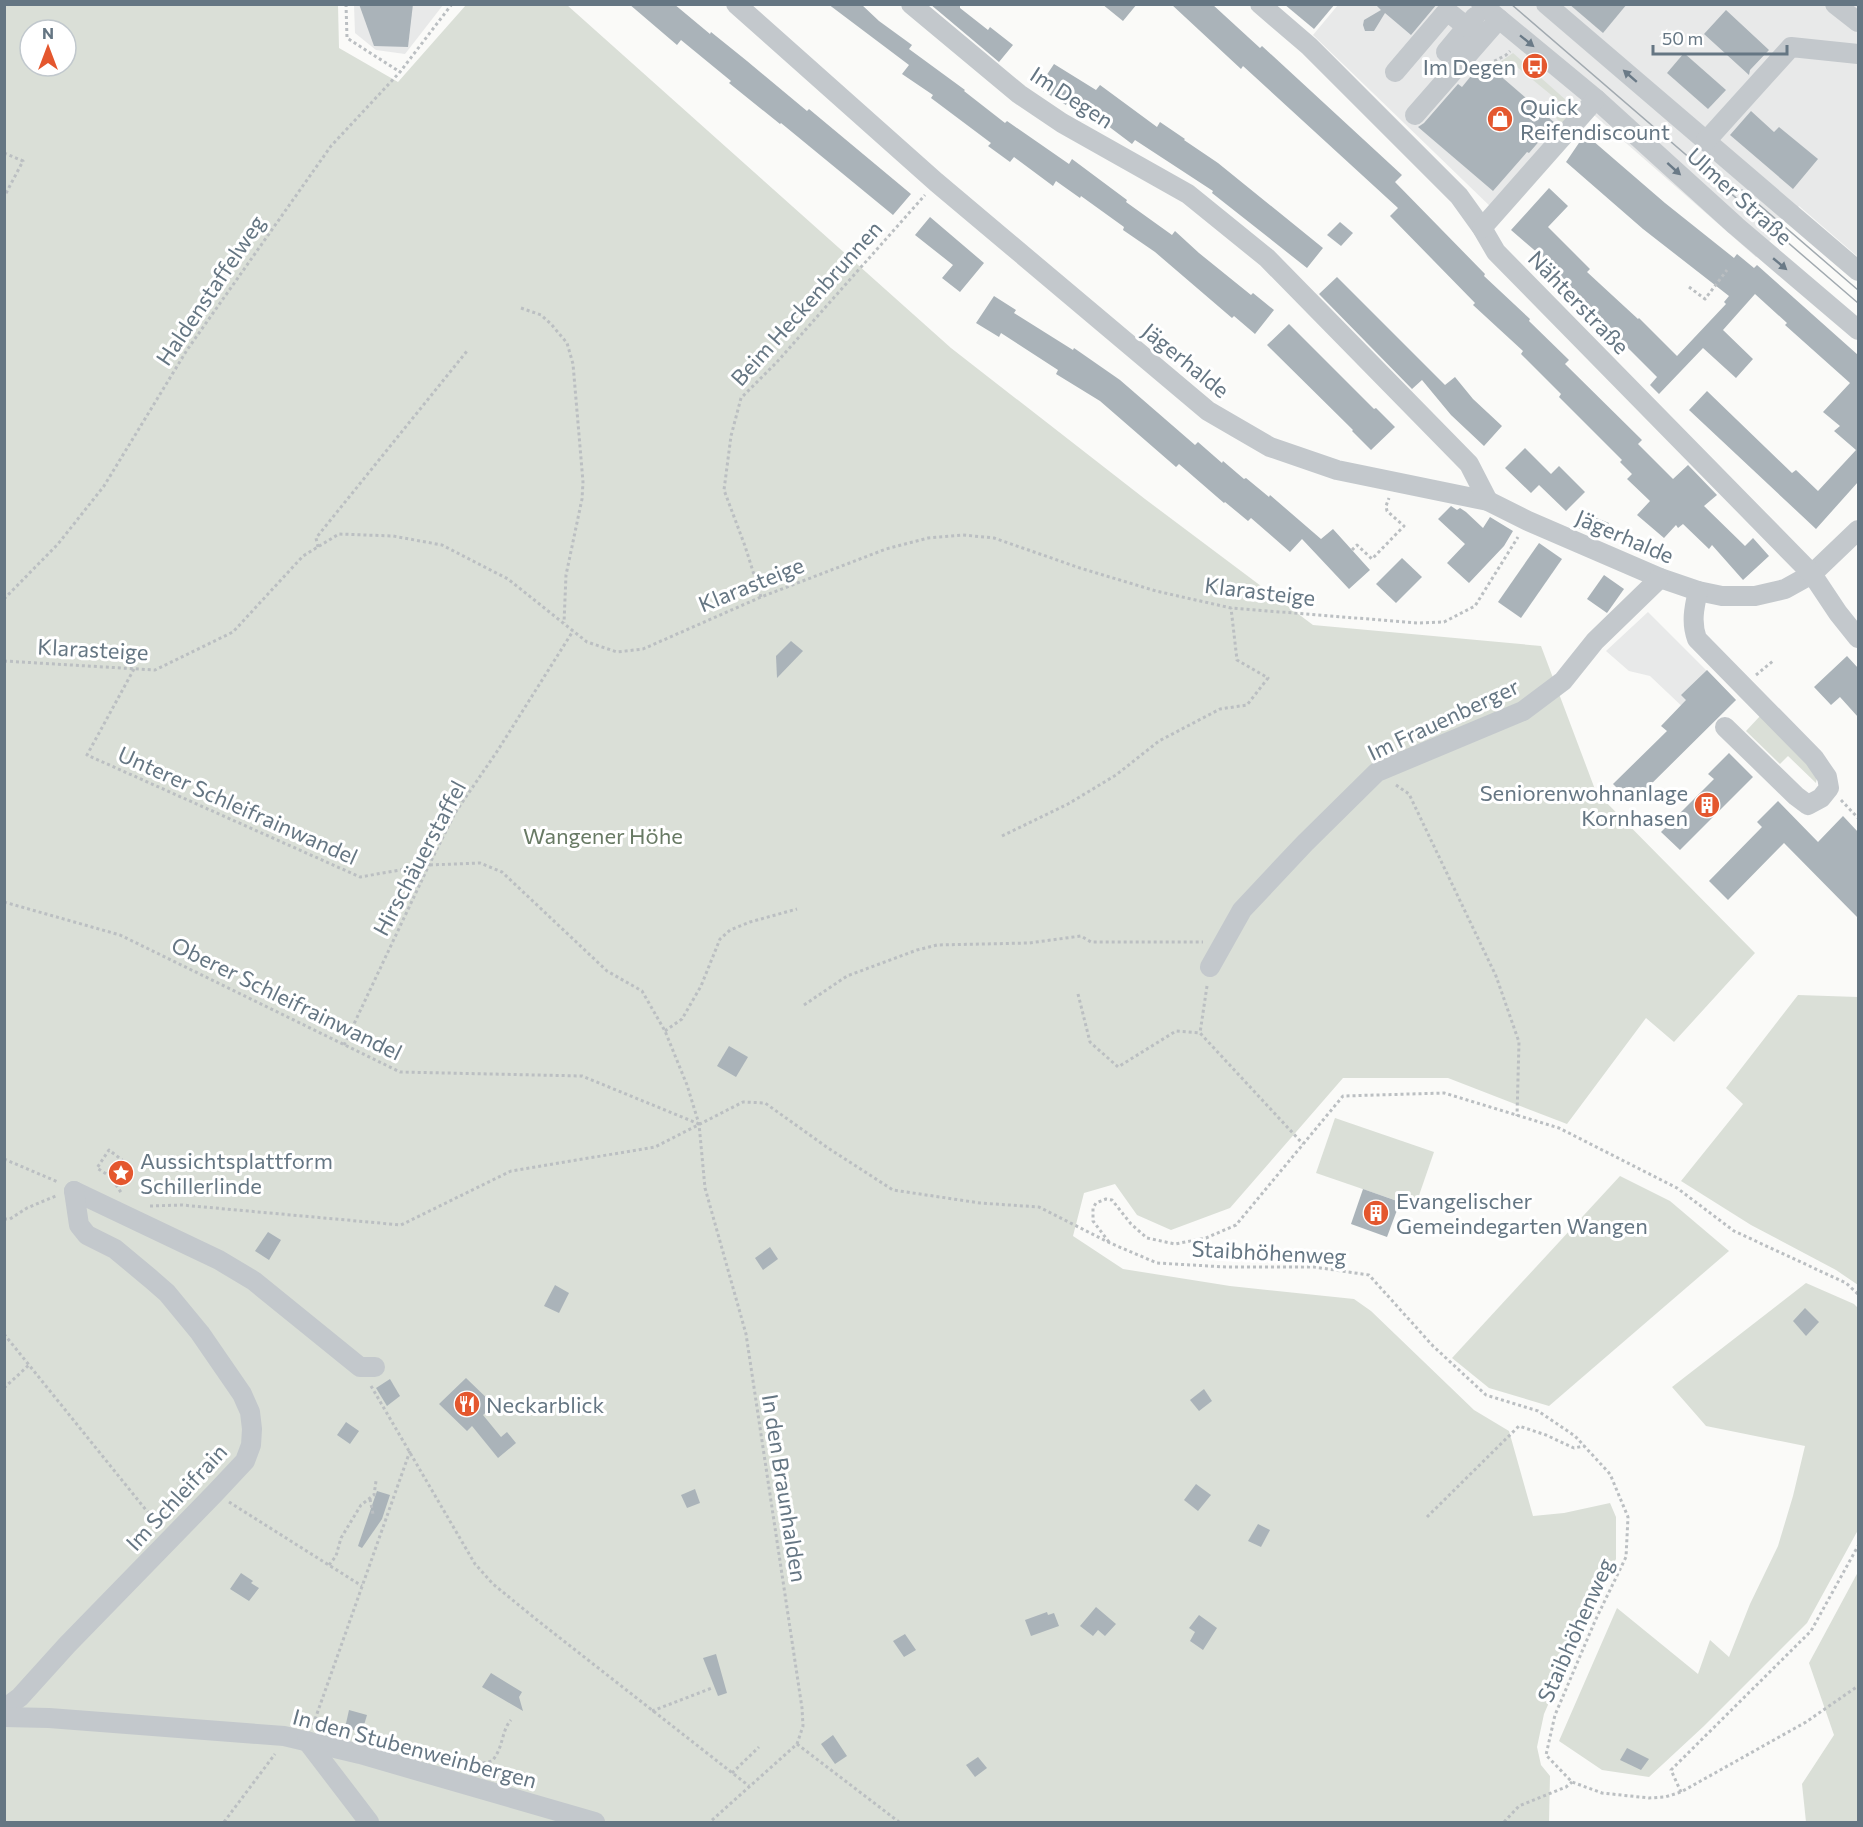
<svg xmlns="http://www.w3.org/2000/svg" width="1863" height="1827" viewBox="0 0 1863 1827" font-family="Commissioner,sans-serif">
<style>
.built{fill:#e8e9e9}
.green{fill:#dadfd7;fill-rule:evenodd}
.building{fill:#aab3b9}
.lines{fill:none;stroke-linecap:round;stroke-linejoin:round}
.path{stroke:#bbbfc2;stroke-width:3;stroke-dasharray:3 3;stroke-linecap:butt}
.minor{stroke:#c3c8cc;stroke-width:20}
.tram{stroke:#a2aab0;stroke-width:1.5}
.oneway{fill:#6a7a87}
.labels{text-anchor:middle;dominant-baseline:central;stroke-width:6;stroke-linejoin:round;paint-order:stroke}
.poi-label{font-size:22px;fill:#657683;stroke:#fff;text-anchor:start}
.street-label{font-size:22px;fill:#657683;stroke:#fff}
.park-label{font-size:22px;fill:#687a64;stroke:#fff}
</style>
<rect width="100%" height="100%" fill="#fafaf8"/>
<g class="built">
<polygon points="354,5 443,5 405,54 376,50 355,33"/>
<polygon points="1338,5 1858,5 1858,257 1799,206 1756,257 1586,108 1495,211 1313,35"/>
<polygon points="1648,612 1736,700 1710,725 1687,711 1650,676 1629,671 1606,651"/>
</g>
<g class="green">
<path d="M 5,5 L 338,5 L 339,48 L 398,82 L 466,5 L 567,5 L 951,348 L 1145,499 L 1313,625 L 1541,646 L 1596,792 L 1755,953 L 1674,1042 L 1646,1018 L 1567,1124 L 1448,1078 L 1343,1078 L 1230,1208 L 1171,1230 L 1137,1215 L 1115,1184 L 1084,1193 L 1073,1236 L 1123,1269 L 1230,1286 L 1354,1299 L 1371,1311 L 1474,1410 L 1509,1431 L 1533,1516 L 1564,1513 L 1610,1503 L 1616,1517 L 1616,1559 L 1587,1615 L 1544,1714 L 1537,1747 L 1541,1765 L 1550,1776 L 1549,1822 L 5,1822 ZM 30,30 L 66,30 L 66,66 L 30,66 Z"/>
<polygon points="1513,53 1576,109 1562,124 1556,118 1566,107 1517,67 1505,67 1500,62"/>
<polygon points="1761,715 1813,766 1817,777 1816,783 1788,756 1780,764 1746,731"/>
<polygon points="1798,995 1858,997 1858,1285 1836,1270 1751,1225 1681,1181 1743,1104 1726,1088"/>
<polygon points="1335,1118 1434,1152 1415,1207 1316,1173"/>
<polygon points="1620,1176 1670,1201 1729,1251 1549,1406 1489,1388 1452,1358"/>
<polygon points="1806,1283 1854,1304 1858,1308 1858,1530 1807,1623 1704,1726 1649,1777 1602,1770 1559,1741 1617,1608 1698,1674 1710,1640 1729,1657 1750,1604 1778,1546 1793,1496 1805,1446 1706,1426 1672,1387"/>
<polygon points="1858,1572 1858,1822 1806,1822 1802,1784 1834,1735 1809,1663"/>
</g>
<g class="building">
<polygon points="359,4 413,4 408,47 374,46"/>
<polygon points="629,4 674,4 710,34 711,32 747,61 807,111 809,109 911,194 893,215 781,123 780,124 729,83 731,81 681,40 677,45"/>
<polygon points="828,4 861,4 879,21 912,45 909,49 965,90 964,91 1005,123 1007,121 1069,164 1072,159 1127,200 1126,202 1172,235 1175,231 1199,253 1251,295 1253,293 1274,310 1255,334 1234,316 1232,318 1155,252 1123,230 1124,227 1081,196 1080,198 1056,181 1053,186 1014,157 1010,162 988,146 991,143 931,98 933,95 902,74 909,65"/>
<polygon points="930,4 960,4 960,8 988,30 990,27 1013,45 999,62"/>
<polygon points="1102,4 1137,4 1123,21"/>
<polygon points="1171,4 1212,4 1260,48 1262,46 1402,175 1395,182 1485,274 1484,276 1530,319 1529,321 1569,360 1565,364 1642,440 1638,444 1673,479 1688,465 1717,495 1704,506 1745,546 1753,538 1769,556 1743,580 1712,545 1709,549 1683,524 1678,528 1676,525 1664,538 1637,515 1650,501 1627,479 1632,474 1620,462 1622,460 1559,397 1561,394 1521,354 1523,351 1473,305 1475,303 1390,216 1398,208 1243,66 1241,69"/>
<polygon points="1284,4 1335,4 1314,29"/>
<polygon points="1375,4 1437,4 1411,35 1385,13 1374,31 1365,31 1363,25 1364,20 1381,10"/>
<polygon points="1569,4 1627,4 1603,33"/>
<polygon points="1726,10 1769,50 1750,70 1749,75 1704,34"/>
<polygon points="1684,53 1726,90 1708,109 1667,73"/>
<polygon points="1054,64 1096,90 1100,85 1157,127 1160,122 1185,139 1184,140 1218,163 1323,248 1307,268 1212,193 1213,191 1135,140 1132,144 1071,98 1066,105 1038,88"/>
<polygon points="1489,66 1555,123 1529,153 1527,152 1493,191 1418,127 1424,123 1458,84 1462,87 1475,71 1481,76"/>
<polygon points="1751,111 1774,132 1779,127 1818,159 1793,189 1730,135"/>
<polygon points="1585,134 1665,203 1734,258 1737,254 1754,268 1757,265 1858,355 1858,482 1816,529 1689,410 1707,391 1792,473 1796,470 1818,491 1856,450 1834,431 1840,426 1823,412 1850,383 1785,325 1787,323 1755,294 1723,330 1753,359 1736,378 1703,348 1659,394 1650,385 1657,377 1587,307 1589,305 1546,262 1547,261 1511,230 1549,188 1568,206 1548,227 1590,269 1587,272 1638,319 1639,318 1677,356 1726,304 1724,302 1729,296 1643,229 1566,162"/>
<polygon points="930,217 984,263 960,292 942,278 953,265 915,235"/>
<polygon points="1340,222 1353,233 1341,246 1327,235"/>
<polygon points="1337,277 1445,385 1455,377 1473,399 1502,426 1484,446 1451,415 1422,380 1412,389 1319,294"/>
<polygon points="994,296 1016,310 1014,313 1073,350 1074,348 1120,380 1195,445 1198,442 1222,463 1223,461 1244,479 1246,478 1269,497 1270,495 1321,539 1333,529 1370,570 1349,589 1302,539 1290,552 1251,518 1248,521 1225,502 1224,503 1179,464 1176,467 1100,401 1056,374 1058,370 1001,333 999,337 976,323"/>
<polygon points="1289,324 1374,409 1376,408 1395,427 1371,450 1352,431 1353,430 1267,345"/>
<polygon points="1525,448 1551,474 1559,466 1585,492 1566,511 1539,485 1531,493 1505,468"/>
<polygon points="1451,506 1457,510 1460,508 1466,512 1483,528 1490,517 1513,531 1504,546 1469,583 1447,563 1465,544 1438,519"/>
<polygon points="1579,511 1609,523 1603,538 1573,526"/>
<polygon points="1539,543 1562,559 1521,618 1498,602"/>
<polygon points="1402,558 1422,577 1396,603 1376,584"/>
<polygon points="1604,575 1624,589 1607,613 1587,599"/>
<polygon points="791,641 803,651 777,678 776,656"/>
<polygon points="1847,656 1858,668 1858,717 1840,697 1831,705 1814,687"/>
<polygon points="1707,670 1736,700 1632,803 1613,784 1667,731 1661,726 1686,700 1681,695"/>
<polygon points="1729,753 1753,777 1680,850 1661,832 1714,779 1708,774"/>
<polygon points="1778,801 1818,842 1843,816 1858,832 1858,918 1784,843 1728,900 1709,881 1762,827 1757,822"/>
<polygon points="729,1046 748,1057 736,1077 717,1066"/>
<polygon points="1363,1189 1400,1202 1387,1237 1351,1224"/>
<polygon points="268,1232 281,1240 269,1260 255,1251"/>
<polygon points="770,1247 778,1259 763,1270 755,1258"/>
<polygon points="555,1285 569,1293 559,1313 544,1306"/>
<polygon points="1805,1308 1819,1322 1806,1336 1793,1321"/>
<polygon points="466,1378 494,1405 483,1415 501,1437 507,1432 516,1443 498,1458 472,1426 467,1431 439,1404"/>
<polygon points="390,1379 400,1396 387,1406 376,1388"/>
<polygon points="1204,1389 1212,1401 1199,1411 1190,1400"/>
<polygon points="346,1422 359,1431 350,1444 337,1435"/>
<polygon points="1196,1484 1211,1495 1198,1511 1184,1500"/>
<polygon points="695,1489 700,1503 687,1508 681,1495"/>
<polygon points="377,1491 390,1495 382,1519 362,1548 358,1546"/>
<polygon points="1258,1524 1270,1530 1261,1547 1248,1541"/>
<polygon points="241,1573 253,1581 251,1583 259,1588 249,1601 230,1589"/>
<polygon points="1096,1607 1116,1624 1105,1636 1098,1630 1093,1636 1080,1626"/>
<polygon points="1047,1612 1048,1615 1054,1613 1059,1626 1031,1636 1025,1620"/>
<polygon points="1199,1615 1217,1628 1203,1650 1190,1641 1195,1632 1189,1628"/>
<polygon points="905,1634 916,1650 904,1657 893,1641"/>
<polygon points="716,1654 727,1693 718,1696 703,1658"/>
<polygon points="491,1673 522,1692 519,1697 523,1711 482,1687"/>
<polygon points="349,1710 367,1715 362,1732 345,1728"/>
<polygon points="833,1735 847,1756 835,1764 821,1744"/>
<polygon points="1627,1748 1649,1759 1641,1770 1620,1760"/>
<polygon points="978,1757 987,1768 975,1777 966,1765"/>
</g>
<g class="lines">
<g class="path">
<polyline points="346,4 347,38 400,72"/>
<polyline points="1489,64 1506,55 1510,51"/>
<polyline points="4,153 23,161 4,197"/>
<polyline points="1689,287 1705,299 1727,270"/>
<polyline points="521,308 541,315 551,324 567,343 573,364 583,482 582,499 566,575 564,623"/>
<polyline points="318,547 316,538 467,351"/>
<polyline points="1352,550 1357,545 1372,559 1404,526 1387,511 1386,506 1389,498"/>
<polyline points="761,597 745,546 724,490 731,436 741,398 776,363 925,195"/>
<polyline points="4,599 58,544 104,486 187,350 331,146 400,72 452,4"/>
<polyline points="4,661 155,670 233,632 303,556 339,534 393,536 442,545 508,579 587,642 617,652 643,649 761,597 886,549 928,538 963,535 994,538 1080,568 1156,591 1231,608 1418,623 1444,622 1475,606 1518,537"/>
<polyline points="134,669 87,755 360,877 429,865 480,863 502,872 607,971 642,991 665,1031 687,1085 699,1124 705,1188 746,1334 802,1708 803,1726 797,1744 710,1822"/>
<polyline points="1756,675 1773,661"/>
<polyline points="1396,785 1409,794 1496,976 1519,1042 1517,1116"/>
<polyline points="1841,800 1858,818"/>
<polyline points="1002,836 1068,804 1116,775 1159,741 1220,709 1247,705 1268,678 1237,660 1231,608"/>
<polyline points="4,902 120,935 400,1072 582,1076 699,1124"/>
<polyline points="1207,986 1200,1033 1303,1144"/>
<polyline points="1078,994 1090,1042 1118,1067 1176,1031 1200,1033"/>
<polyline points="804,1005 847,976 917,950 937,945 1029,943 1081,936 1091,942 1203,942"/>
<polyline points="665,1031 682,1019 701,986 720,939 730,930 750,922 797,909"/>
<polyline points="344,1045 429,865 455,813 498,750 573,631"/>
<polyline points="4,1159 58,1182"/>
<polyline points="111,1177 122,1160 109,1150 97,1168 111,1177 122,1194"/>
<polyline points="150,1206 182,1205 401,1225 511,1171 655,1147 743,1102 765,1103 828,1148 893,1190 980,1203 1039,1207 1110,1243 1157,1263 1226,1267 1314,1267 1369,1275 1433,1346 1486,1395 1538,1411 1575,1436 1610,1474 1628,1517 1626,1557 1595,1621 1555,1715 1546,1755 1572,1782 1602,1793 1649,1798 1665,1797 1681,1792 1806,1722 1858,1686"/>
<polyline points="4,1219 10,1219 27,1208 58,1195"/>
<polyline points="1109,1242 1093,1221 1093,1208 1096,1203 1106,1199 1112,1200 1131,1224 1147,1238 1175,1244 1206,1238 1236,1225 1343,1096 1444,1093 1559,1128 1677,1188 1734,1231 1846,1283 1858,1294"/>
<polyline points="4,1334 146,1510 161,1525"/>
<polyline points="371,1386 475,1564 493,1584 537,1620 749,1786"/>
<polyline points="4,1388 29,1365"/>
<polyline points="370,1499 373,1514"/>
<polyline points="229,1502 362,1586"/>
<polyline points="1427,1517 1519,1426 1546,1435 1574,1448 1584,1446"/>
<polyline points="329,1565 336,1556 341,1538 361,1505 374,1495 376,1481"/>
<polyline points="652,1711 712,1688"/>
<polyline points="313,1725 410,1451"/>
<polyline points="797,1744 899,1822"/>
<path d="M 471,1766 L 492,1761 C 504,1747 501,1731 511,1720"/>
<polyline points="732,1773 759,1747"/>
<polyline points="1681,1792 1671,1770 1811,1631 1858,1546"/>
<polyline points="224,1822 275,1754"/>
<polyline points="1504,1822 1519,1806 1566,1787 1572,1782"/>
</g>
<g class="minor">
<polyline points="736,4 936,182 1208,411 1270,447 1337,470 1488,501 1528,521 1660,578 1698,591 1722,596 1755,596 1785,589 1812,574 1858,530"/>
<polyline points="911,4 1019,94 1062,123 1188,194 1267,258 1469,464 1488,501"/>
<polyline points="1260,4 1309,46 1459,196 1482,228 1496,252 1812,574 1838,613 1858,638"/>
<polyline points="1481,4 1596,99 1736,226 1858,330"/>
<polyline points="1546,4 1858,271"/>
<polyline points="1835,4 1858,22"/>
<polyline points="1446,52 1475,17"/>
<polyline points="1395,72 1447,11 1467,27"/>
<polyline points="1415,115 1499,19"/>
<polyline points="1706,141 1791,47 1858,54"/>
<polyline points="1482,228 1596,99"/>
<path d="M 1698,591 C 1694,608 1691,623 1697,639 L 1814,758 L 1827,777 L 1829,788 L 1821,798 L 1808,805 L 1796,796 L 1725,727"/>
<polyline points="1210,967 1242,910 1305,843 1377,772 1523,711 1563,681 1595,641 1660,578"/>
<polyline points="74,1191 219,1260 254,1281 360,1367 375,1367"/>
<polyline points="4,1709 20,1697 67,1645 215,1493 245,1461 251,1445 252,1429 250,1412 242,1394 200,1333 167,1293 151,1279 115,1249 87,1235 79,1225 74,1191"/>
<polyline points="4,1717 49,1718 284,1736 360,1754 595,1822"/>
<polyline points="307,1741 369,1822"/>
</g>
<g class="tram">
<polyline points="1511,4 1858,303"/>
<polyline points="1742,190 1858,290"/>
</g>
</g>
<defs><path id="oneway-solid" d="M-6-.8H1V-3.2L6.5 0L1 3.2V.8H-6Z" transform="scale(1.5)"/></defs>
<g class="oneway">
<use href="#oneway-solid" transform="translate(1527 41) rotate(39)"/>
<use href="#oneway-solid" transform="translate(1630 76) rotate(-139)"/>
<use href="#oneway-solid" transform="translate(1674 169) rotate(42)"/>
<use href="#oneway-solid" transform="translate(1780 264) rotate(40)"/>
</g>
<defs>
<g id="bus-disc" transform="scale(1.35)"><circle r="9.5" fill="#e4572e" stroke="#fff"/><path d="M-5-6H5V4H4V6H2V4H-2V6H-4V4H-5ZM-3.5-4V0h7V-4ZM-3.5 1.2v1.5H-2V1.2ZM2 1.2v1.5H3.5V1.2Z" fill="#fff"/></g>
<g id="shop-disc" transform="scale(1.35)"><circle r="9.5" fill="#e4572e" stroke="#fff"/><path d="M-5-2.5h2.3a2.7 3.5 0 0 1 5.4 0H5L5.5 6h-11ZM-1.5-2.5h3a1.5 2.3 0 0 0-3 0Z" fill="#fff"/></g>
<g id="building-disc" transform="scale(1.35)"><circle r="9.5" fill="#e4572e" stroke="#fff"/><path d="M-4-6H4V6H1V3H-1V6H-4ZM-2.5-4.3h1.7v1.8h-1.7ZM.8-4.3h1.7v1.8H.8ZM-2.5-1h1.7V.8h-1.7ZM.8-1h1.7V.8H.8Z" fill="#fff"/></g>
<g id="sight-disc" transform="scale(1.35)"><circle r="9.5" fill="#e4572e" stroke="#fff"/><path d="M0-6L1.8-2.2L6-1.7L2.9 1.2L3.7 5.4L0 3.3L-3.7 5.4L-2.9 1.2L-6-1.7L-1.8-2.2Z" fill="#fff"/></g>
<g id="restaurant-disc" transform="scale(1.35)"><circle r="9.5" fill="#e4572e" stroke="#fff"/><path d="M-5-6h1v4h1v-4h1v4h1v-4h1v5L-1.5 .5V6h-2V.5L-5-1ZM5-6V6H3V1.5H1.5Q1.5-4 5-6Z" fill="#fff"/></g>
</defs>
<g fill-rule="evenodd">
<use href="#bus-disc" x="1535" y="66"/>
<use href="#shop-disc" x="1500" y="119"/>
<use href="#building-disc" x="1707" y="805"/>
<use href="#sight-disc" x="121" y="1173"/>
<use href="#building-disc" x="1376" y="1213"/>
<use href="#restaurant-disc" x="467" y="1404"/>
</g>
<g class="labels">
<g class="poi-label">
<text x="1516" y="66" text-anchor="end">Im Degen</text>
<text x="1520" y="106">Quick<tspan x="1520" dy="25">Reifendiscount</tspan></text>
<text x="1688" y="792" text-anchor="end">Seniorenwohnanlage<tspan x="1688" dy="25">Kornhasen</tspan></text>
<text x="140" y="1160">Aussichtsplattform<tspan x="140" dy="25">Schillerlinde</tspan></text>
<text x="1396" y="1200">Evangelischer<tspan x="1396" dy="25">Gemeindegarten Wangen</tspan></text>
<text x="486" y="1404">Neckarblick</text>
</g>
<g class="street-label">
<text transform="translate(1072 97) rotate(33)">Im Degen</text>
<text transform="translate(1740 196) rotate(42)">Ulmer Straße</text>
<text transform="translate(210 290) rotate(-56)">Haldenstaffelweg</text>
<text transform="translate(1579 302) rotate(46)">Nähterstraße</text>
<text transform="translate(806 303) rotate(-48)">Beim Heckenbrunnen</text>
<text transform="translate(1186 360) rotate(39)">Jägerhalde</text>
<text transform="translate(1625 536) rotate(23)">Jägerhalde</text>
<text transform="translate(751 584) rotate(-22)">Klarasteige</text>
<text transform="translate(1260 591) rotate(7)">Klarasteige</text>
<text transform="translate(93 649) rotate(3)">Klarasteige</text>
<text transform="translate(1443 719) rotate(-25)">Im Frauenberger</text>
<text transform="translate(238 805) rotate(24)">Unterer Schleifrainwandel</text>
<text transform="translate(419 858) rotate(-62)">Hirschäuerstaffel</text>
<text transform="translate(287 998) rotate(26)">Oberer Schleifrainwandel</text>
<text transform="translate(1269 1252) rotate(3)">Staibhöhenweg</text>
<text transform="translate(785 1488) rotate(81)">In den Braunhalden</text>
<text transform="translate(176 1497) rotate(-47)">Im Schleifrain</text>
<text transform="translate(1575 1630) rotate(-66)">Staibhöhenweg</text>
<text transform="translate(415 1748) rotate(15)">In den Stubenweinbergen</text>
</g>
<g class="park-label">
<text x="603" y="835">Wangener Höhe</text>
</g>
</g>
<rect width="1863" height="1827" fill="none" stroke="#657683" stroke-width="12"/>
<g transform="translate(48 48)"><circle r="28" fill="#ffffff" stroke="#c1c8cd" stroke-width="1.5"/>
<path d="M0-4.5L10 22L0 15L-10 22Z" fill="#e4572e"/>
<text y="-9" font-size="16" font-weight="bold" text-anchor="middle" fill="#657683">N</text>
</g>
<path d="M1653 45v9h134v-9" fill="none" stroke="#657683" stroke-width="3"/>
<text x="1662" y="45" font-size="18" fill="#657683" stroke="#ffffff" stroke-width="4.5" paint-order="stroke">50 m</text>
</svg>
